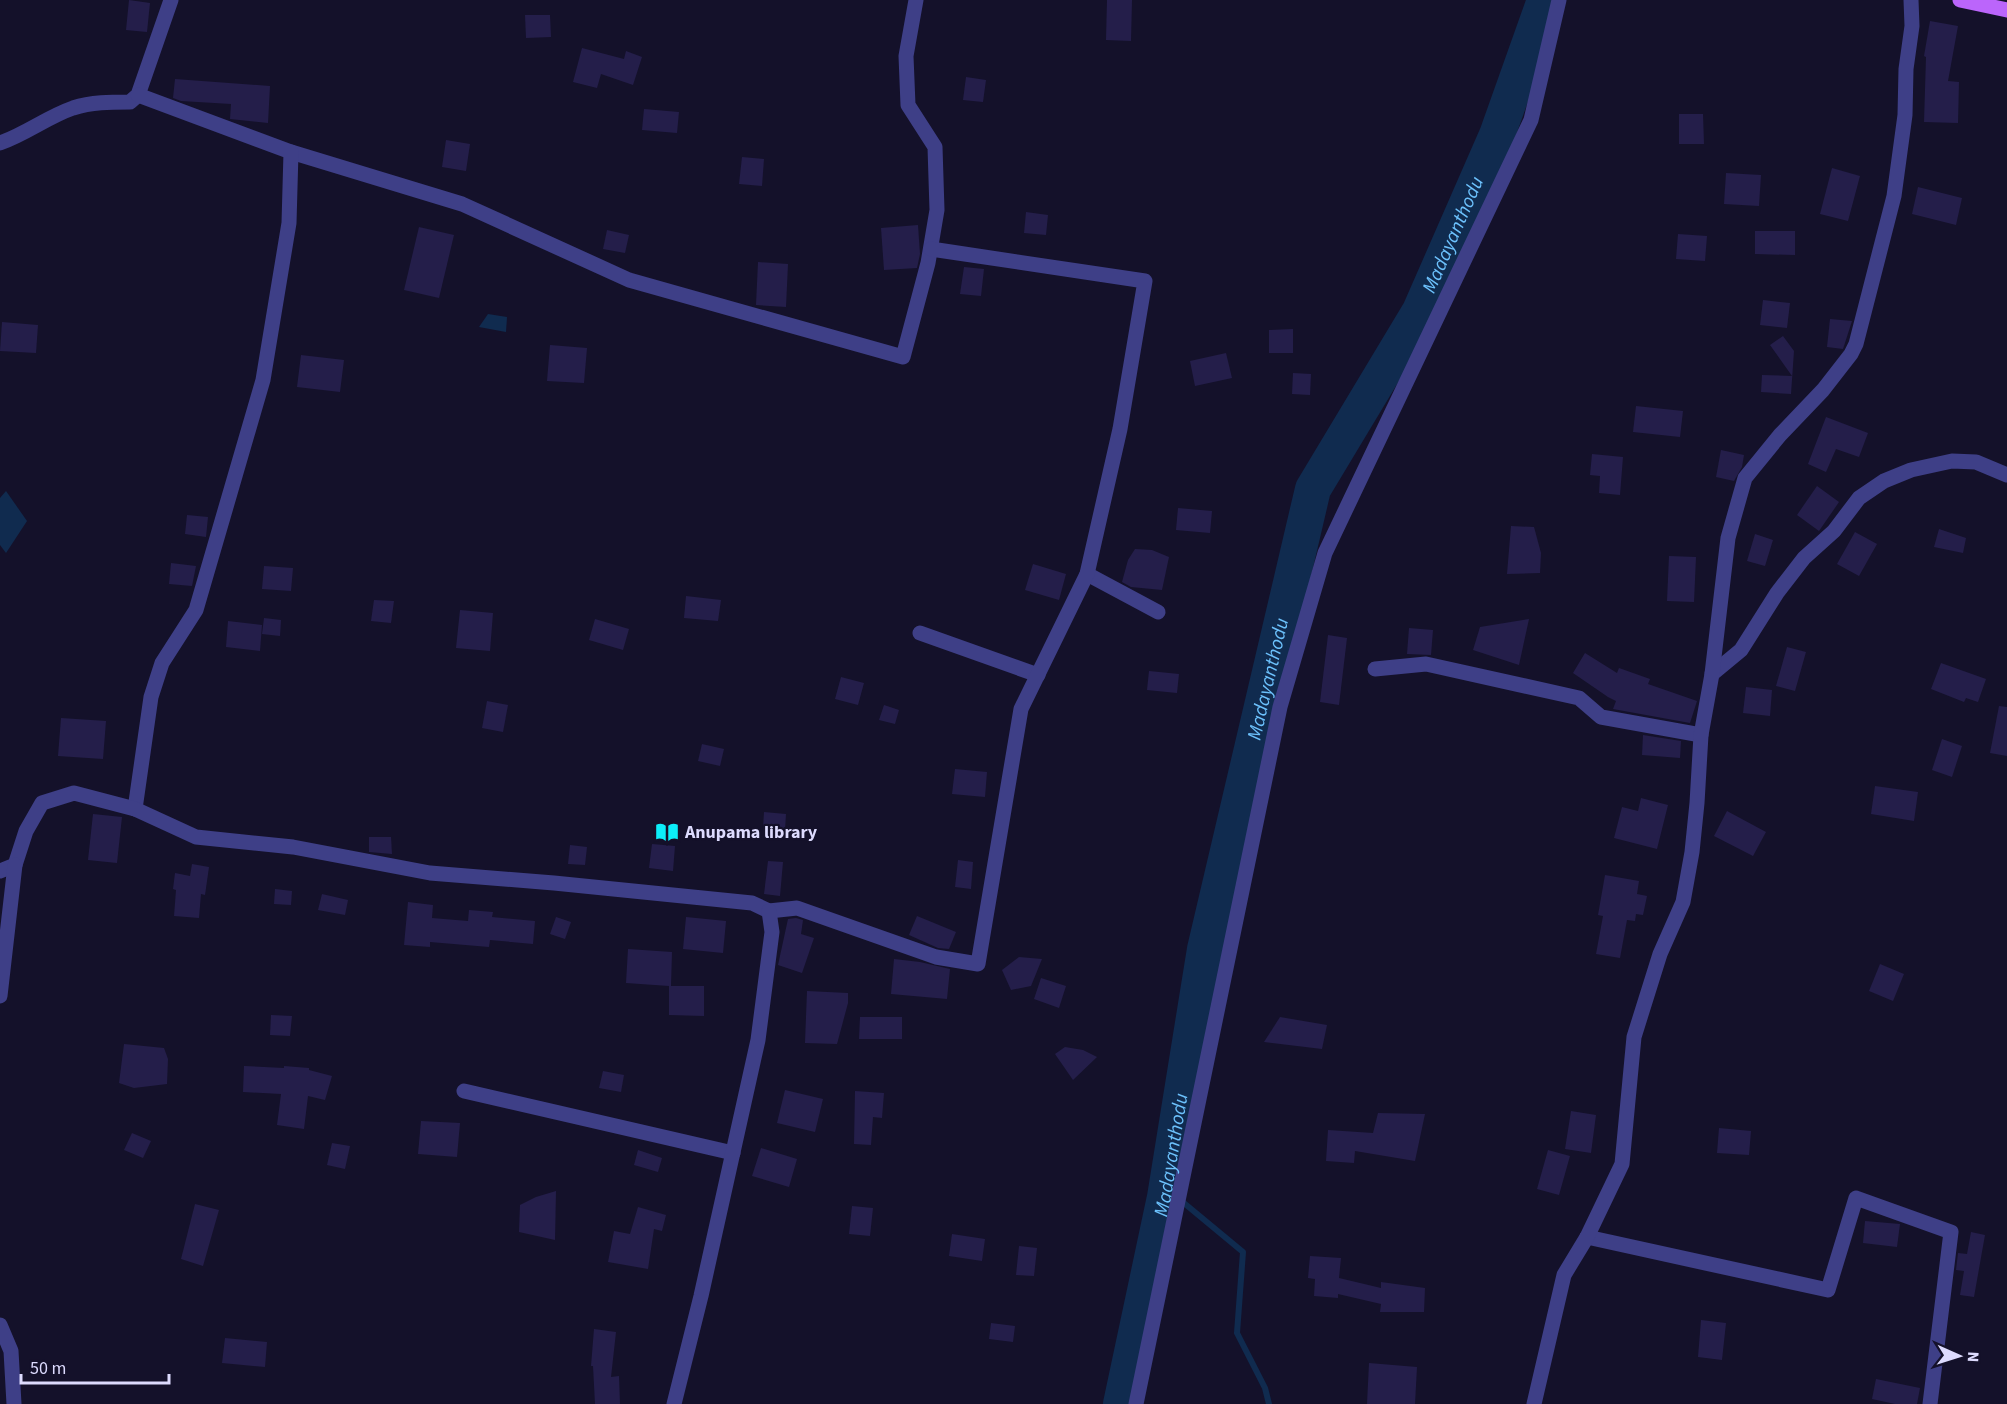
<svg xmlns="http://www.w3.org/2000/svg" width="2007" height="1404" viewBox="0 0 2007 1404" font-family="'Source Sans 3',sans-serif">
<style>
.water{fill:#102b4f}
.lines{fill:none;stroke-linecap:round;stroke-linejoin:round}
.stream{stroke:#102b4f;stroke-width:6}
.river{stroke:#102b4f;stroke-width:36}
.building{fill:#241e4a}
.minor{stroke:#3e3f87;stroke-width:15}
.major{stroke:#bb65fb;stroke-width:15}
.labels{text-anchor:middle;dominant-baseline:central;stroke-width:4.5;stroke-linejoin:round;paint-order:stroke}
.poi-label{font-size:18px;font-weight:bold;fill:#dddbfe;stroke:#14112a;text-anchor:start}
.water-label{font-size:20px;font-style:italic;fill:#6cc1fc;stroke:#14112a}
</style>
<rect width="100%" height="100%" fill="#14112a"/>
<g class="water">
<polygon points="488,314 507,317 506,332 479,327"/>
<polygon points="6,491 27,521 6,553 0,545 0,498"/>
</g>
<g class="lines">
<polyline class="stream" points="1167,1189 1243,1252 1237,1333 1265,1388 1269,1404"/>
<path class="river" id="s1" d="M 1121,1404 L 1165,1197 L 1205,949 L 1313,489 L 1420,311 L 1497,135 L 1545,0"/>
</g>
<g class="building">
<polygon points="129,0 150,3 147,32 126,30"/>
<polygon points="1107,0 1132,0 1131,41 1106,40"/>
<polygon points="525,15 550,15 551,37 526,38"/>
<polygon points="1930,21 1958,26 1948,81 1959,82 1958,123 1924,122 1926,57 1924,56"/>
<polygon points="582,48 624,59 626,51 642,57 633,85 601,74 597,88 573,82"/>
<polygon points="966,77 986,80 983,102 963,100"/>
<polygon points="175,79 270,86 268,123 230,119 231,104 181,101 173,98"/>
<polygon points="644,109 679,112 677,133 642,130"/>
<polygon points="1679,114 1703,114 1704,144 1679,144"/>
<polygon points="446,140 470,144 466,171 442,167"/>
<polygon points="742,157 764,159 762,186 739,184"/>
<polygon points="1832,168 1860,176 1848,221 1820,214"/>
<polygon points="1726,173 1761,175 1759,206 1724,204"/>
<polygon points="1918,187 1962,198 1956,225 1912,214"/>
<polygon points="1026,212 1048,215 1046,235 1024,233"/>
<polygon points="918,225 920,254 917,268 884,270 881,228"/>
<polygon points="419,227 454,235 439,298 404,290"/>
<polygon points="607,230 629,235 625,253 603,249"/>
<polygon points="1755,231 1795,231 1795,255 1755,254"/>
<polygon points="1678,234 1707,236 1705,261 1676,259"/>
<polygon points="758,262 788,264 786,307 756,305"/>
<polygon points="964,267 984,269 981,296 960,294"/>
<polygon points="1763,300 1790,303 1787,328 1760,325"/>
<polygon points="1830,319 1852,321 1843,349 1827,347"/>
<polygon points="2,322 38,325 36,353 0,351"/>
<polygon points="1293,329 1293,353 1269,353 1269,330"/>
<polygon points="1783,336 1794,351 1791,394 1761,392 1762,375 1792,376 1770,345"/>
<polygon points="550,345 587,348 584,383 547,381"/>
<polygon points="1226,353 1232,378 1195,386 1190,361"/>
<polygon points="301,355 344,360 340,392 297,387"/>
<polygon points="1293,373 1311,374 1310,395 1292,394"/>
<polygon points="1636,406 1683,411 1680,437 1633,432"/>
<polygon points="1826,417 1868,433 1859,457 1836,449 1826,472 1808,464"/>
<polygon points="1721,450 1744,455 1742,467 1734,481 1716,477"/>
<polygon points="1592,454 1623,457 1620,495 1599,493 1600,476 1590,475"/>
<polygon points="1817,486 1839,502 1819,531 1797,515"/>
<polygon points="1178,508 1212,511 1210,533 1176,530"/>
<polygon points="187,515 208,517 206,537 185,534"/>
<polygon points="1511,526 1534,527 1541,553 1540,573 1507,574"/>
<polygon points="1939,529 1966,538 1963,553 1934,547"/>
<polygon points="1855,532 1877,544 1859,576 1837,564"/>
<polygon points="1755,534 1773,540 1765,566 1747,561"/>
<polygon points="1135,549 1152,550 1169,557 1162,590 1131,587 1122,582 1128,560"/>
<polygon points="1669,556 1696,557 1694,602 1667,601"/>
<polygon points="171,563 196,566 192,586 169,584"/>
<polygon points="1033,564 1066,574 1059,600 1025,590"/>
<polygon points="264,566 293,568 291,591 262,589"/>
<polygon points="686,596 721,600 718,621 684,618"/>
<polygon points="374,600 394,601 391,623 371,621"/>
<polygon points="460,610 493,613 490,651 456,648"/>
<polygon points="264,618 281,620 280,636 262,634"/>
<polygon points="595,619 629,629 623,650 589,640"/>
<polygon points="1529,619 1519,665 1473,650 1480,627"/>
<polygon points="228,621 262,625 260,651 226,647"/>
<polygon points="1409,628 1433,630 1431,655 1407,654"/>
<polygon points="1328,635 1347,638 1339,705 1320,702"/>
<polygon points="1787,647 1806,652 1795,691 1776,686"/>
<polygon points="1585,653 1617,673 1619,668 1650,679 1648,684 1697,701 1690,723 1613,709 1616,701 1608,697 1573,673"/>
<polygon points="1941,663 1986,679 1978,702 1966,698 1964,702 1931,689"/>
<polygon points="1149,671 1179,674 1177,693 1147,690"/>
<polygon points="841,677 864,683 858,705 835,699"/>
<polygon points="1746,687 1772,690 1770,716 1743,713"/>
<polygon points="487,701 508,705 503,732 482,728"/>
<polygon points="884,705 899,710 895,724 879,720"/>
<polygon points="1999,706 2007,707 2007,756 1990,753"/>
<polygon points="61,718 106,721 103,759 58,756"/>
<polygon points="1643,735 1681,741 1680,758 1642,755"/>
<polygon points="1942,739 1962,746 1952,777 1932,770"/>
<polygon points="702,744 724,749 720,766 698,761"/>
<polygon points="955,769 987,772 985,797 952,794"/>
<polygon points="1875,786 1918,792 1914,821 1871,814"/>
<polygon points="1641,798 1668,805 1657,849 1614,838 1622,807 1638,811"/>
<polygon points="1727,811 1766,832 1753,856 1714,836"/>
<polygon points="764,812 786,814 785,830 763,829"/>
<polygon points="93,814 122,817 117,863 88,860"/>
<polygon points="369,837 391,837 392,854 369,852"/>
<polygon points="652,844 675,846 673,871 649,868"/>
<polygon points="570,845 587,847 585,865 568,864"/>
<polygon points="958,860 973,862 971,889 955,887"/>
<polygon points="768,861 783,862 780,896 764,894"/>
<polygon points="192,864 209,867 205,895 201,894 199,918 174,916 176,890 173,889 175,873 190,876"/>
<polygon points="1605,875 1639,881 1637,894 1647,896 1643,915 1636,914 1635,921 1627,920 1620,958 1596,954 1603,916 1598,915"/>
<polygon points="275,889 292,891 291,905 274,904"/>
<polygon points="322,894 348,900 345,915 318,910"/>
<polygon points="408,902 433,905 432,918 468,921 469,910 493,912 492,917 535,921 533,944 490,940 489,947 430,942 430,947 404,945"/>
<polygon points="917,916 956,932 949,949 938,948 909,935"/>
<polygon points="556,917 571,922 565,939 550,934"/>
<polygon points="686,917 726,921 723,953 683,949"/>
<polygon points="796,918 803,920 801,934 814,938 802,973 778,965 788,919"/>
<polygon points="628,949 672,952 671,986 704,986 704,1016 669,1015 669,986 626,983"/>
<polygon points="1019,957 1042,959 1031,986 1011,990 1002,970"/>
<polygon points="894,959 920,962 950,969 947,999 891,994"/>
<polygon points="1880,964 1904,974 1893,1001 1869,991"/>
<polygon points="1041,978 1066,986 1059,1008 1034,999"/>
<polygon points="807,991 848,993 848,1003 837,1044 805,1043"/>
<polygon points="271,1015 292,1016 290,1036 270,1035"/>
<polygon points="860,1017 902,1017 902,1039 859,1039"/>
<polygon points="1280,1017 1327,1025 1322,1049 1264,1042"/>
<polygon points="124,1044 164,1048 168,1059 167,1084 134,1088 119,1083"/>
<polygon points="1065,1047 1083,1050 1097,1057 1073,1080 1055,1054"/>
<polygon points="244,1066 284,1068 284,1066 309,1068 309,1070 332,1076 325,1100 308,1096 304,1129 277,1125 281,1094 243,1092"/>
<polygon points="603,1071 624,1075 621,1092 599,1088"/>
<polygon points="785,1090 823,1099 815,1132 777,1123"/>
<polygon points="855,1091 884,1093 882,1118 873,1117 871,1145 854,1144"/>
<polygon points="1571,1111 1596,1115 1591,1153 1565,1149"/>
<polygon points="1378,1113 1425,1114 1415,1161 1355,1151 1354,1163 1326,1161 1328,1130 1373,1133"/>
<polygon points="421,1121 460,1123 457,1157 418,1154"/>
<polygon points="1719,1128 1751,1131 1749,1155 1717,1153"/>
<polygon points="132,1133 151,1141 143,1158 124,1150"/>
<polygon points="332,1143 350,1146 345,1169 327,1165"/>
<polygon points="761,1148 797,1159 789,1187 752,1176"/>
<polygon points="638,1150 662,1158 658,1172 634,1165"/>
<polygon points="1548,1150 1570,1156 1559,1195 1537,1189"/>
<polygon points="556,1191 555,1240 519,1232 520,1205 536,1197"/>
<polygon points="195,1204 219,1210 203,1266 181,1259"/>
<polygon points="852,1206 873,1208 870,1236 849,1234"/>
<polygon points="638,1207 666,1215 662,1231 654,1229 648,1269 608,1262 614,1231 630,1234"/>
<polygon points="1865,1221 1900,1224 1897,1247 1863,1243"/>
<polygon points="1971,1232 1985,1235 1974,1297 1960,1295 1964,1271 1956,1270 1958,1253 1967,1254"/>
<polygon points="952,1234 985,1239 982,1261 949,1256"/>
<polygon points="1019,1246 1037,1248 1034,1276 1016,1275"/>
<polygon points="1310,1256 1341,1258 1339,1278 1381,1288 1381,1282 1425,1288 1424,1312 1380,1312 1381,1304 1338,1294 1338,1298 1314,1296 1315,1279 1308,1278"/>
<polygon points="1701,1320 1726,1323 1722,1360 1698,1357"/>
<polygon points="991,1323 1015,1326 1013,1342 989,1339"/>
<polygon points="594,1329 616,1332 611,1377 619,1376 620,1404 595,1404 593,1366 591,1366"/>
<polygon points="225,1338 267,1342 265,1367 222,1363"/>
<polygon points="1369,1363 1417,1367 1415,1404 1367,1404"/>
<polygon points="1876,1379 1920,1388 1917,1404 1895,1404 1872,1399"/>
</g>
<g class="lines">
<g class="minor">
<path d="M 0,143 C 26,134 47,117 73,108 C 92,102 110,102 130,102 L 138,95 L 171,0"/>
<polyline points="291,152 462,204 629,280 903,357 928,263 937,210 935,147 908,105 906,56 916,0"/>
<polyline points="1087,574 1158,612"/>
<polyline points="920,633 1038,675"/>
<polyline points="1375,669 1426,664 1579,698 1601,717 1701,735"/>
<polyline points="1712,674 1741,650 1777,593 1804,558 1834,531 1859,498 1884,481 1911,470 1952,461 1976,462 2007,475"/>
<polyline points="135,809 151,697 162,663 196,610 263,380 289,223 291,152 138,95"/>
<polyline points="0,871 15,865 26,831 42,803 74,793 135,809 196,837 293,847 430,873 554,883 752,903 769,911 797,908 936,957 978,964 1021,709 1087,574 1120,429 1145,281 931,249"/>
<polyline points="0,996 15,865"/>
<polyline points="464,1091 733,1153"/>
<polyline points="1587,1237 1828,1290 1856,1198 1951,1232 1930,1404"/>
<polyline points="0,1325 11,1351 14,1404"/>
<polyline points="674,1404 701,1296 758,1040 772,932 769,911"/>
<polyline points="1136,1404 1280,707 1325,553 1531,120 1559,0"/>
<polyline points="1534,1404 1564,1275 1587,1237 1622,1164 1634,1037 1660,954 1683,902 1692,852 1697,803 1701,735 1712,674 1728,538 1745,478 1780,435 1823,390 1851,354 1856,344 1894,196 1905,115 1906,69 1912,26 1911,0"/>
</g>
<polyline class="major" points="1960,0 2007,10"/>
</g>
<defs>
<g id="library-bare" transform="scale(1.8)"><path d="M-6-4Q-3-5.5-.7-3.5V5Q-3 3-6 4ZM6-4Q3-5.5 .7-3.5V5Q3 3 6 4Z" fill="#0ceef9" stroke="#14112a" stroke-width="2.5" paint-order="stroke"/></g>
</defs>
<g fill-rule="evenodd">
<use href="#library-bare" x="667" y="832"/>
</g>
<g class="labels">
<g class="poi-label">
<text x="685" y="832">Anupama library</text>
</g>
<g class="water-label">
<text stroke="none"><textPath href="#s1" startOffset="1226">Madayanthodu</textPath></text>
<text stroke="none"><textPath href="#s1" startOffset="740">Madayanthodu</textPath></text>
<text stroke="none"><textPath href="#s1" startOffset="254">Madayanthodu</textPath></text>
</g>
</g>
<g transform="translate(1959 1356) rotate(93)" stroke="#14112a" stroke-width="4.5" paint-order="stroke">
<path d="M0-4.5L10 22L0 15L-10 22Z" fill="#dddbfe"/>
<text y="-9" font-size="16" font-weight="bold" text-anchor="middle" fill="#dddbfe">N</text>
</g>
<path d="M21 1374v9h148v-9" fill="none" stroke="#dddbfe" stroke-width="3"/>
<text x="30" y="1374" font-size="18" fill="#dddbfe" stroke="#14112a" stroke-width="4.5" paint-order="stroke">50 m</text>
</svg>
